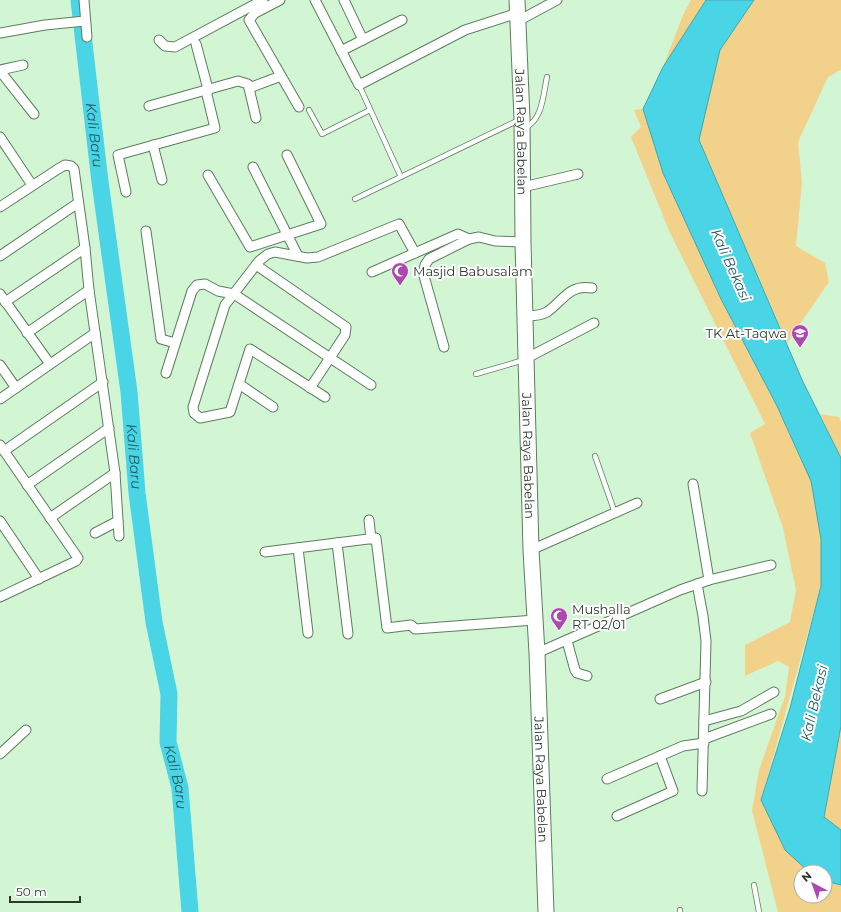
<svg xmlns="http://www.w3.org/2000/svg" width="841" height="912" viewBox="0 0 841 912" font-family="Montserrat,sans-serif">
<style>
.green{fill:#f2d28a}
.water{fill:#49d5e5;stroke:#40a6ae}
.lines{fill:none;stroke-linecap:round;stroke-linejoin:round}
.river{stroke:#49d5e5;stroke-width:17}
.lane-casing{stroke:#5d7d5f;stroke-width:6}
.street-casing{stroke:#5d7d5f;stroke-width:11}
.primary-casing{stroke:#5d7d5f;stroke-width:17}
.lane{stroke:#fff;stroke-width:4.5}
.street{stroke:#fff;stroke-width:9}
.primary{stroke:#fff;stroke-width:15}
.labels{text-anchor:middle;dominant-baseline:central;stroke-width:4;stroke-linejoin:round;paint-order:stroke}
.street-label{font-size:13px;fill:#2c3a2d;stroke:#fff}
.poi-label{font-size:13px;fill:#2c3a2d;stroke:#fff;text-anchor:start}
.water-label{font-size:14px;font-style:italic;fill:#235c63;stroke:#fff}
</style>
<rect width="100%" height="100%" fill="#d2f6d4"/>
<g class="green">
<polygon points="691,0 706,0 663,67 683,15"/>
<polygon points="754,0 841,0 841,70 828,77 798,142 802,183 796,246 825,263 829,282 787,343 699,140 720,50"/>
<polygon points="643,109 663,173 721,299 777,406 811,481 821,539 821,586 761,800 785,850 809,872 801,872 801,896 825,896 825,881 841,885 841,912 778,912 752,811 759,770 785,696 789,667 778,661 745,676 745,645 790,622 796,590 783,528 750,433 765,424 670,233 631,137 641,127 634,110"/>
<polygon points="820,414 839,417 841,422 841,458"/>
<polygon points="841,726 841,830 824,817"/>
</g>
<polygon class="water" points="706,0 754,0 720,50 699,140 803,382 841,458 841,726 824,817 841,830 841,885 825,881 825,872 809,872 785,850 761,800 790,708 821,586 821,539 811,481 777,406 721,299 663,173 643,109 663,67"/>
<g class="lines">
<path class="river" id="s1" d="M 79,0 L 100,182 L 129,392 L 137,493 L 154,622 L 169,694 L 168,742 L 180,788 L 190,912"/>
<g class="lane-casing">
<g id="lane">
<polyline points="359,85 401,177"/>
<polyline points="309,110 322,134 370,110"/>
<path d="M 525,128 C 543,119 543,95 547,77"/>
<polyline points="355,199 519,120"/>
<polyline points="476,374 524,360"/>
<polyline points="595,456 615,513"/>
<polyline points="754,885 759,912"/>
<polyline points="680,910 680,912"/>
</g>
</g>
<g class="street-casing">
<g id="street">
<polyline points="84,0 87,37"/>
<polyline points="280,0 255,13 249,20 299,107"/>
<polyline points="315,0 359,85 465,30 518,13"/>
<polyline points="344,0 363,40"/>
<polyline points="518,21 557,0"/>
<polyline points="0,33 45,25 85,21"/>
<polyline points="159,40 165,46 175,47 263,0"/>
<polyline points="341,51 402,20"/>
<polyline points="0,70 23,65"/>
<polyline points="0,71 34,114"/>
<polyline points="249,88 281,76"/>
<polyline points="149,106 238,81 248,84 256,118"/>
<polyline points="0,137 32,185"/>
<polyline points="153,145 162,180"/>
<polyline points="253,167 298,256"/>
<polyline points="208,175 250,247 321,224 287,155"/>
<polyline points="523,187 578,174"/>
<polyline points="126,192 118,155 215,128 207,95 208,89 196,44"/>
<polyline points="0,207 58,169 65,165 71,166 74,169 85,248 89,290 115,473 119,536"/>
<polyline points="146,231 161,339 175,343"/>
<polyline points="0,256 78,203"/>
<polyline points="256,265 346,327 345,335 310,388"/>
<polyline points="372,272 458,234 469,239"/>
<polyline points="0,294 50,364"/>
<polyline points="5,302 85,248"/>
<path d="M 525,316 C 532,316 540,316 547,312 C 563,301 569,284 592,288"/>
<polyline points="27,333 89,290"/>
<polyline points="444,347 424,276 425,265 429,259 469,239 479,237 495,241 523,242"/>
<polyline points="527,358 594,323"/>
<polyline points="0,365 16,388"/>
<polyline points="166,373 192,291 197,285 205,284 218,291 234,294 371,385"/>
<polyline points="239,384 273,407"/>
<polyline points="325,397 250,349 230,412 200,418 194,413 193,407 225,305 259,261 268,254 275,252 307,258 318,257 399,224 415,253"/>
<polyline points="0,399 95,333"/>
<polyline points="0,445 78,558 76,561 0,597"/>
<polyline points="4,451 103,382"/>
<polyline points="693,484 709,580"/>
<polyline points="27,485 109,428"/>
<polyline points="50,518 115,473"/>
<polyline points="369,520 371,539"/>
<polyline points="0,521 39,579"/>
<polyline points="95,533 118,521"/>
<polyline points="337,543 348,634"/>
<polyline points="298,548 308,633"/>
<polyline points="531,550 637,503"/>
<polyline points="265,552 376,538 387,628 411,625 415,629 535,620"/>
<polyline points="697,584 703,616 706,641 702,791"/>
<polyline points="567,641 575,670 577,673 587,676"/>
<polyline points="537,653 680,590 709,580 771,565"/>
<polyline points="660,699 706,682"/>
<polyline points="704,721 741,711 774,692"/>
<polyline points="704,739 771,714"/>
<polyline points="0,754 26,730"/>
<polyline points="607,779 683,746 704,743"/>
<polyline points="617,816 673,791 660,756"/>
</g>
</g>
<g class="primary-casing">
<g id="primary">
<path id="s2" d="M 517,0 L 522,119 L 523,242 L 531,550 L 537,653 L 546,912"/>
</g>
</g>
<use href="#lane" class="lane"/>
<use href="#street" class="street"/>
<use href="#primary" class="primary"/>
</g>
<defs>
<g id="mosque-pin" transform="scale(0.9)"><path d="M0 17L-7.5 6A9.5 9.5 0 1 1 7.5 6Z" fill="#ac49b0" stroke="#fff"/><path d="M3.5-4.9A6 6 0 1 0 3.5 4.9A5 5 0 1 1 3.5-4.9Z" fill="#fff"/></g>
<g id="school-pin" transform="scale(0.9)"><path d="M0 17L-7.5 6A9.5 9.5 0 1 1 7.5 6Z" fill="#ac49b0" stroke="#fff"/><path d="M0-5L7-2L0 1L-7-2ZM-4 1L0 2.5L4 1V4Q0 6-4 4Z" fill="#fff"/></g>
</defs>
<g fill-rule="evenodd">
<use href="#mosque-pin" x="400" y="271"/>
<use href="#school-pin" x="800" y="333"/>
<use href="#mosque-pin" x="559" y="616"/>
</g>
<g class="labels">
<g class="street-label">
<text stroke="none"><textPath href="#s2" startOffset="132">Jalan Raya Babelan</textPath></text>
<text stroke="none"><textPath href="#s2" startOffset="456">Jalan Raya Babelan</textPath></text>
<text stroke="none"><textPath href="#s2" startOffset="780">Jalan Raya Babelan</textPath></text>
</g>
<g class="poi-label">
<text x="413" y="271">Masjid Babusalam</text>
<text x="787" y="333" text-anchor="end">TK At-Taqwa</text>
<text x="572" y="609">Mushalla<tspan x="572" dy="15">RT 02/01</tspan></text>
</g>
<g class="water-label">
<text stroke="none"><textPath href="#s1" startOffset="136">Kali Baru</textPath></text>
<text transform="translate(731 265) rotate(66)">Kali Bekasi</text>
<text stroke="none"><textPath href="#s1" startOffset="460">Kali Baru</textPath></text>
<text transform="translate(814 703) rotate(-77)">Kali Bekasi</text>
<text stroke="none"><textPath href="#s1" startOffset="784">Kali Baru</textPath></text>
</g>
</g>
<g transform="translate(813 884) rotate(319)"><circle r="19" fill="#ffffff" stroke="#abb0ab"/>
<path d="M0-3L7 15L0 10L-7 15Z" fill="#ac49b0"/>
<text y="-6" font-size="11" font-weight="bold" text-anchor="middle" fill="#2c3a2d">N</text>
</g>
<path d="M10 896v6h70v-6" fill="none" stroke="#2c3a2d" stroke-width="2"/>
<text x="16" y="896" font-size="12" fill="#2c3a2d" stroke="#ffffff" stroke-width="3" paint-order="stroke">50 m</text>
</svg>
